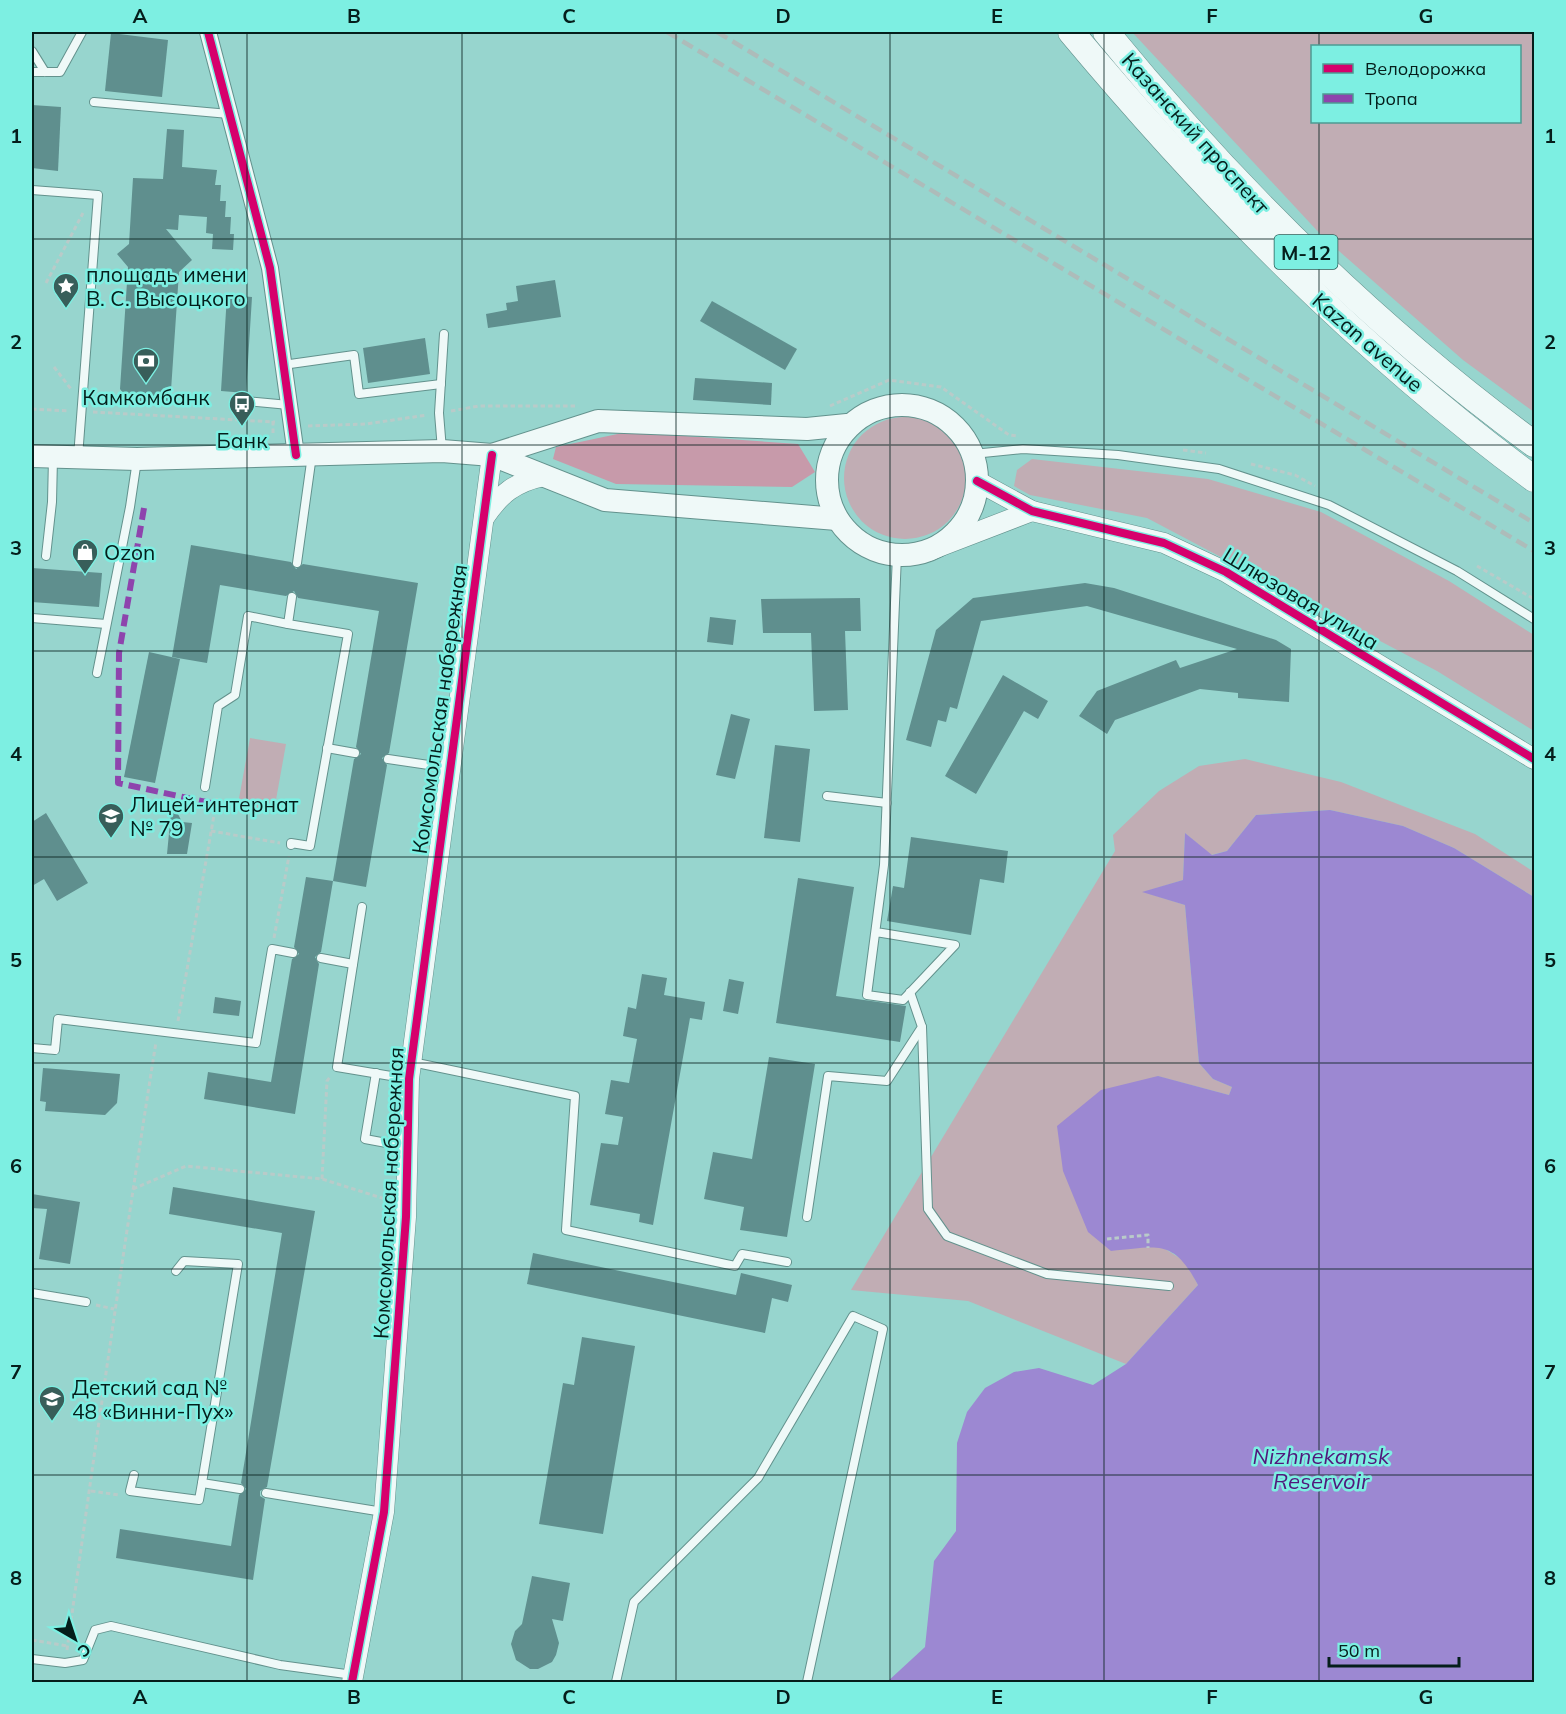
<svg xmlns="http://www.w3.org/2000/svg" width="1566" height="1714" viewBox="0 0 1566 1714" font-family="Mulish,sans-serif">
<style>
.green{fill:#c1adb4;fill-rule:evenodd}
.forest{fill:#c79aaa}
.water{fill:#9c88d2}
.building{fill:#5f8f8e}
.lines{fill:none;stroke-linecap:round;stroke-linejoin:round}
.service-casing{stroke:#63928d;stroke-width:10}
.minor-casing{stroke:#63928d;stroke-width:18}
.tertiary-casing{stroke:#63928d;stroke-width:21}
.secondary-casing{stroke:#63928d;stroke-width:24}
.primary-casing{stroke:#63928d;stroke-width:27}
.path{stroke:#b9cbc9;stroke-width:3;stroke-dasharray:4.5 3;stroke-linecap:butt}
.service{stroke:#eff9f8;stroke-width:8}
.minor{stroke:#eff9f8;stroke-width:16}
.tertiary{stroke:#eff9f8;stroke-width:20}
.secondary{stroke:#eff9f8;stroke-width:22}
.primary{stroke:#eff9f8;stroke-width:26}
.rail{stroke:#adbcba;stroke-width:4.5;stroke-dasharray:12 6;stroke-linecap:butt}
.quiet{stroke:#8e44ad;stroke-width:6;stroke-dasharray:12 6;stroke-linecap:butt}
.cycleway-casing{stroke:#7defe2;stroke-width:11}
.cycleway{stroke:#d6006c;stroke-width:8}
.grid{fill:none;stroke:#051e1b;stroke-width:1.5;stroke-opacity:0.55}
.labels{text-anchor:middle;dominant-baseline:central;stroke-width:5;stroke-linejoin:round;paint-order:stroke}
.shield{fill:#7defe2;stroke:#295d57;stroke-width:1.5}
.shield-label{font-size:20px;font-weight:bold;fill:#051e1b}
.street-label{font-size:21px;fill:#051e1b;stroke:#7defe2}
.poi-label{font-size:21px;fill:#051e1b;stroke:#7defe2;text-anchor:start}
.water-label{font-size:22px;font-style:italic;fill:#51187b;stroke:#7defe2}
.neatline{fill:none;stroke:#051e1b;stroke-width:2}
.grid-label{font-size:20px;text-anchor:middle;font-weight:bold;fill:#051e1b}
</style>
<rect width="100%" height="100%" fill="#97d5ce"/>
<g class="green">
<path d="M 1132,32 L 1534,32 L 1534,412 L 1463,360 L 1323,237 ZM 1312,46 L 1520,46 L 1520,122 L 1312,122 Z"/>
<circle cx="905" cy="478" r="61"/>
<polygon points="1032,459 1208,479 1321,512 1449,581 1534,635 1534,731 1437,671 1147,518 1030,495 1014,486 1017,470"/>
<polygon points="250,738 286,744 274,811 238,804"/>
<polygon points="1245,759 1341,782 1475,834 1534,872 1534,897 1454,848 1403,826 1330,810 1256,815 1227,851 1211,855 1185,833 1183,880 1144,892 1185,905 1199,1063 1213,1079 1232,1087 1229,1095 1157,1076 1162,1247 1186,1262 1198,1285 1126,1364 968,1301 851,1290 1115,851 1113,835 1159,791 1199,766"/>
</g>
<polygon class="forest" points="627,432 798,444 815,472 792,487 616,484 553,459 556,447"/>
<path class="water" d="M 1330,810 L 1403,826 L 1454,848 L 1534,897 L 1534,1682 L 887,1682 L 925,1647 L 934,1561 L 956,1531 L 957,1443 L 967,1412 L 985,1388 L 1014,1372 L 1039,1368 L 1093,1385 L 1126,1364 L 1198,1285 C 1173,1238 1158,1247 1111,1251 L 1088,1232 L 1063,1171 L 1057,1126 L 1101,1090 L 1158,1076 L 1229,1095 L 1232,1087 L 1213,1079 L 1199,1063 L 1185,905 L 1142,892 L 1183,880 L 1185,833 L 1212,855 L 1227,851 L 1256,815 Z"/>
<g class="building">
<polygon points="111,33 168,40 162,97 105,91"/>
<polygon points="32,105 61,107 58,171 32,168"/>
<polygon points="167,129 184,130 182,167 217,170 215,185 221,185 220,201 226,201 225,217 231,217 230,234 234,234 233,250 212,249 213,234 206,233 207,217 179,215 178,230 166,229 192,260 179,272 170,405 129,401 120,389 128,267 117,254 129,244 133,178 163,179"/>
<polygon points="555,280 561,317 488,328 486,314 507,310 506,303 518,301 516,286"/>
<polygon points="227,295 252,297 246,393 221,391"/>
<polygon points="712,301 797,349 785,370 700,321"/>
<polygon points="425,338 430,374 368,383 363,348"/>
<polygon points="695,378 772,383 771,405 693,400"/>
<polygon points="191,545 291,562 296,569 303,564 418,583 389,753 382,758 387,765 366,887 333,881 354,759 361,754 356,747 379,611 298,598 294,591 286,596 220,585 207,663 172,657"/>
<polygon points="32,568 102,573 99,607 32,602"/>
<polygon points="1085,583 1114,588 1276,640 1291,649 1289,702 1238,698 1238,693 1200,689 1115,720 1107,734 1079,716 1097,691 1176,660 1180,668 1237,649 1087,606 981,621 957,709 950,707 946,722 938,720 931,747 906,740 936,630 973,598"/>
<polygon points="860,598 861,631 845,631 848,710 814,711 811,633 763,633 761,599"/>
<polygon points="710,617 736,620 733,645 707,642"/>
<polygon points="149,652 180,659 155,783 124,777"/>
<polygon points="1003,675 1048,701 1038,719 1024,711 976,794 945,776"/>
<polygon points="731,714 750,719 735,779 716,775"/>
<polygon points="775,745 810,749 800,842 764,838"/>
<polygon points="172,802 182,822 192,823 187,854 167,854"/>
<polygon points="46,813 88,883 57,901 44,879 32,886 32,822"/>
<polygon points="911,837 1008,851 1004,883 980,879 971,935 887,921 893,886 904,888"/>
<polygon points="306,877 333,881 321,952 315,957 319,964 295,1114 204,1099 208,1072 271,1082 292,959 299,954 294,947"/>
<polygon points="798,878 854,887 836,996 906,1006 900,1042 776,1023"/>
<polygon points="642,974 667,978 664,995 705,1002 702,1020 690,1018 653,1225 639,1222 640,1214 590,1205 601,1143 618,1145 623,1117 605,1114 611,1080 629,1083 637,1039 623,1036 628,1007 636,1009"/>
<polygon points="729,979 744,982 738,1014 723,1011"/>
<polygon points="215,997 241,1001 239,1016 213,1013"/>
<polygon points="769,1057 815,1064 787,1237 740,1230 744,1207 704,1199 713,1152 752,1159"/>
<polygon points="43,1068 120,1074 117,1103 105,1115 45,1111 46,1102 40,1101"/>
<polygon points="173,1187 315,1211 267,1487 260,1491 260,1496 265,1499 253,1580 116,1558 120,1529 231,1546 239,1495 246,1489 241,1483 282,1233 169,1214"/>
<polygon points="32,1194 80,1202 70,1264 39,1259 47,1209 32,1208"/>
<polygon points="533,1253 736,1295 741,1273 792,1285 788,1302 772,1298 765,1333 527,1284"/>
<polygon points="582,1337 635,1346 603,1534 539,1524 563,1383 574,1385"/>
<polygon points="532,1576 570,1583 563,1621 552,1619 559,1643 556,1655 552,1662 538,1669 530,1669 516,1660 511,1644 515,1631 522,1624"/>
</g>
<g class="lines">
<g class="service-casing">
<g id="service">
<polyline points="32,51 45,72"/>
<polyline points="32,72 60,72 82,32"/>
<polyline points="94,102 229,114"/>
<polyline points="32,190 98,195 78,457"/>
<polyline points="283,365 354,355 359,394 441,384"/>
<polyline points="246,401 289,405"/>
<polyline points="442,450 439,413 444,334"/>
<polyline points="973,454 1023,449 1118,455 1219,469 1329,505 1457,571 1534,619"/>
<polyline points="46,556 52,502 53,458"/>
<polyline points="297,563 312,455"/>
<polyline points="32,618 106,624"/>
<polyline points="97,673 130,507 137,460"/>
<polyline points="327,748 355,753"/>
<polyline points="388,759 449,768"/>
<polyline points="205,787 218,706 235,695 248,616 288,624"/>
<polyline points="827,796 887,803"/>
<polyline points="291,845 291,843 310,846 348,634 288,624 292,597"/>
<polyline points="362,907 337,1067 409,1079"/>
<polyline points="876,932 955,945 903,1000 867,995 884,865 897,555"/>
<polyline points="321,958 353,964"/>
<polyline points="922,1027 928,1209 947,1236 1047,1274 1169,1286"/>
<polyline points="32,1048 55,1050 58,1019 256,1043 272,949 293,953"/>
<polyline points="412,1062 575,1096 566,1230 735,1266 742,1254 787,1262"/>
<polyline points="376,1073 365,1139 408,1147"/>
<polyline points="807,1217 828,1076 887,1081 922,1027 910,992"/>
<polyline points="176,1271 184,1261 238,1264 202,1483 240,1489"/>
<polyline points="32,1293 86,1302"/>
<polyline points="134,1475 130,1491 199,1500 202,1483"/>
<polyline points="266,1493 383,1512"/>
<polyline points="32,1659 65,1663 83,1660 95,1630 111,1626 280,1665 353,1675"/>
<polyline points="616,1682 634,1602 758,1478 853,1316 883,1329 807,1682"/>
</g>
</g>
<g class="minor-casing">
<polyline id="minor" points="208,32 270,268 296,455"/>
</g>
<g class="tertiary-casing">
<g id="tertiary">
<polyline points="977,481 1032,511 1164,543 1226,572 1534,759"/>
<path d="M 484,518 C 500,494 515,482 544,476"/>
<polyline points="928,551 1032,511"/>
<polyline points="352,1682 384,1512 406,1217 409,1079 492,455"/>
</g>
</g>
<g class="secondary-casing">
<g id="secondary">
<circle cx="902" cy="480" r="75"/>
<polyline points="492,455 598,421 807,429 847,425"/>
<polyline points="32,456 137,459 442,451 492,455 605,500 837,519"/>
</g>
</g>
<g class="primary-casing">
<g id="primary">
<path d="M 1071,32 C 1209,197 1360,351 1534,479"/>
<path d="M 1106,32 C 1232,186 1373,326 1534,444"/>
</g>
</g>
<g class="path">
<polyline points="46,283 83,213"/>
<polyline points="54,367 71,389"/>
<polyline points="830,406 889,380 941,387 1009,435 1018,436"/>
<polyline points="32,409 69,411"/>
<polyline points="451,411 479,406 576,406"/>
<polyline points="93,412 275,422"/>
<polyline points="273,421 273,436"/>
<polyline points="308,426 366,424 427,415"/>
<polyline points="1183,450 1206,453"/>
<polyline points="1251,464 1295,475 1315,486"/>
<polyline points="1477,566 1534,599"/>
<polyline points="211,831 280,843"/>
<polyline points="274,938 289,856"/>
<polyline points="178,1021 217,798"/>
<polyline points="322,1179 327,1081 330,1077"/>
<polyline points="133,1189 186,1166 322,1179 388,1200"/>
<polyline points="1107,1239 1148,1235 1148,1248"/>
<polyline points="96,1305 114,1309"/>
<polyline points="91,1491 119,1495"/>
<polyline points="32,1640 67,1646"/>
<path d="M 67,1650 C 95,1447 124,1244 156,1042"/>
</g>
<use href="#service" class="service"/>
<use href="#minor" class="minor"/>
<use href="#tertiary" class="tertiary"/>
<use href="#secondary" class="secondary"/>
<use href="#primary" class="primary"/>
<g class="rail">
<polyline points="667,32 1534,551"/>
<polyline points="717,32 1534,523"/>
</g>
<polyline class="quiet" points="144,508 119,653 118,783 216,804"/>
<g class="cycleway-casing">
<g id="cycleway">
<polyline points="208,32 270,268 296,455"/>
<polyline points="977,481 1032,511 1164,543 1226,572 1534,759"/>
<polyline points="352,1682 384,1512 406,1217 409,1079 492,455"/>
</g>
</g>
<use href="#cycleway" class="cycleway"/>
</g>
<path class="grid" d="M 247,32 L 247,1682M 462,32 L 462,1682M 676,32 L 676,1682M 890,32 L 890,1682M 1104,32 L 1104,1682M 1319,32 L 1319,46M 1319,122 L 1319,1682M 32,239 L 1534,239M 32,445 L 1534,445M 32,651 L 1534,651M 32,857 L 1534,857M 32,1063 L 1534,1063M 32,1269 L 1534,1269M 32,1475 L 1534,1475"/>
<defs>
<g id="sight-pin" transform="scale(1.35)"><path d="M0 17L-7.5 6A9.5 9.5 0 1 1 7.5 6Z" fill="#385e5a" stroke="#7defe2"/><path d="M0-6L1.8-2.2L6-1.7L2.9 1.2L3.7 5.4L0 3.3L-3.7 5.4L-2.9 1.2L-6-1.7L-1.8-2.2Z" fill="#fff"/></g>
<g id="bank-pin" transform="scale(1.35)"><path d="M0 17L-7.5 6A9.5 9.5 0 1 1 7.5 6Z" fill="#385e5a" stroke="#7defe2"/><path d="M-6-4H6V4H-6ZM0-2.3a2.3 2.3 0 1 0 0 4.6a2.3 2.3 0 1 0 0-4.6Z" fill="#fff"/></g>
<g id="bus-pin" transform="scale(1.35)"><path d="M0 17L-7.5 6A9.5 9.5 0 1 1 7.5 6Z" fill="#385e5a" stroke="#7defe2"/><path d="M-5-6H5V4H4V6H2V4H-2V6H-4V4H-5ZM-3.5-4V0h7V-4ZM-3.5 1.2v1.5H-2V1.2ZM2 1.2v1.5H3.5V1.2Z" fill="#fff"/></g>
<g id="shop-pin" transform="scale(1.35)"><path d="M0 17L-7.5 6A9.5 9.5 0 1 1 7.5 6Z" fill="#385e5a" stroke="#7defe2"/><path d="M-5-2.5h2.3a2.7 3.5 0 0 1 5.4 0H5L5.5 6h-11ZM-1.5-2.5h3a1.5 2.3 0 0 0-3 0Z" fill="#fff"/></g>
<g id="school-pin" transform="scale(1.35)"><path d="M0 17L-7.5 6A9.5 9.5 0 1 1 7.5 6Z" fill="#385e5a" stroke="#7defe2"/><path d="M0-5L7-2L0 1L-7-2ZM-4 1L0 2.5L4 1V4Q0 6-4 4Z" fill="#fff"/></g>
</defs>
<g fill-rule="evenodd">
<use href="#sight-pin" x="66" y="286"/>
<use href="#bank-pin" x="146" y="361"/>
<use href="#bus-pin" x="242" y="404"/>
<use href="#shop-pin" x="85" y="552"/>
<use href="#school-pin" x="111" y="816"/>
<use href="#school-pin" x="52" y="1399"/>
</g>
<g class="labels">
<rect class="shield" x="1274.5" y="235" width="63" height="34" rx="4.5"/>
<g class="shield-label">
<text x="1306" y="252">М-12</text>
</g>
<g class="street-label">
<text transform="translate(1196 133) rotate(48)">Казанский проспект</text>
<text transform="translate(1368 342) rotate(41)">Kazan avenue</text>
<text transform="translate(1301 598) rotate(31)">Шлюзовая улица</text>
<text transform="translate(439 709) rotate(-82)">Комсомольская набережная</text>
<text transform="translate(388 1193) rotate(-87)">Комсомольская набережная</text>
</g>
<g class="poi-label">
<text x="86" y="274">площадь имени<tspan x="86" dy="24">В. С. Высоцкого</tspan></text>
<text x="146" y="397" text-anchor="middle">Камкомбанк</text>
<text x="242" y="440" text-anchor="middle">Банк</text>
<text x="104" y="552">Ozon</text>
<text x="130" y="804">Лицей-интернат<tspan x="130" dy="24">№ 79</tspan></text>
<text x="72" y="1387">Детский сад №<tspan x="72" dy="24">48 «Винни-Пух»</tspan></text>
</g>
<g class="water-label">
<text x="1321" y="1456">Nizhnekamsk<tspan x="1321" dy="25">Reservoir</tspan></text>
</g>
</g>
<rect width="1566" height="1714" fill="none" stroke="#7defe2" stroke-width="66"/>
<rect x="1311" y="45" width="210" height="78" fill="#7defe2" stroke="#4d9b92" stroke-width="1.5"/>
<rect x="1323" y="64" width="30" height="9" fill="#d6006c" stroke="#4d9b92" stroke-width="1.5"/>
<text x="1365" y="75" font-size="18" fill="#051e1b">Велодорожка</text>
<rect x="1323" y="94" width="30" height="9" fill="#8e44ad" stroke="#4d9b92" stroke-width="1.5"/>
<text x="1365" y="105" font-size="18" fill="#051e1b">Тропа</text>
<g transform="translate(75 1639) rotate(141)" stroke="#7defe2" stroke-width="4.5" paint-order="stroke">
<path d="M0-4.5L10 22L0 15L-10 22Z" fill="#051e1b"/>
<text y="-9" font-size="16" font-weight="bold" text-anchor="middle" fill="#051e1b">С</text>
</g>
<path d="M1329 1657v9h130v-9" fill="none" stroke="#051e1b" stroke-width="3"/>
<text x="1338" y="1657" font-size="18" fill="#051e1b" stroke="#7defe2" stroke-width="4.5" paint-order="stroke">50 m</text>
<rect x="33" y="33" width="1500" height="1648" class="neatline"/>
<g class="grid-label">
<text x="140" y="23">A</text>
<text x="354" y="23">B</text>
<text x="569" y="23">C</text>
<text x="783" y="23">D</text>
<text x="997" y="23">E</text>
<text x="1212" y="23">F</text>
<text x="1426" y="23">G</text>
<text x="16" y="143">1</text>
<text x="1550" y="143">1</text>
<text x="16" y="349">2</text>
<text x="1550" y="349">2</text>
<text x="16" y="555">3</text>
<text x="1550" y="555">3</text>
<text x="16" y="761">4</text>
<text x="1550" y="761">4</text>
<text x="16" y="967">5</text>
<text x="1550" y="967">5</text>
<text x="16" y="1173">6</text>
<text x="1550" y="1173">6</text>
<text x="16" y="1379">7</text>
<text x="1550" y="1379">7</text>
<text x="16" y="1585">8</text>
<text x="1550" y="1585">8</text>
<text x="140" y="1704">A</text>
<text x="354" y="1704">B</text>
<text x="569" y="1704">C</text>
<text x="783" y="1704">D</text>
<text x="997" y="1704">E</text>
<text x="1212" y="1704">F</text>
<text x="1426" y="1704">G</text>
</g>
</svg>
